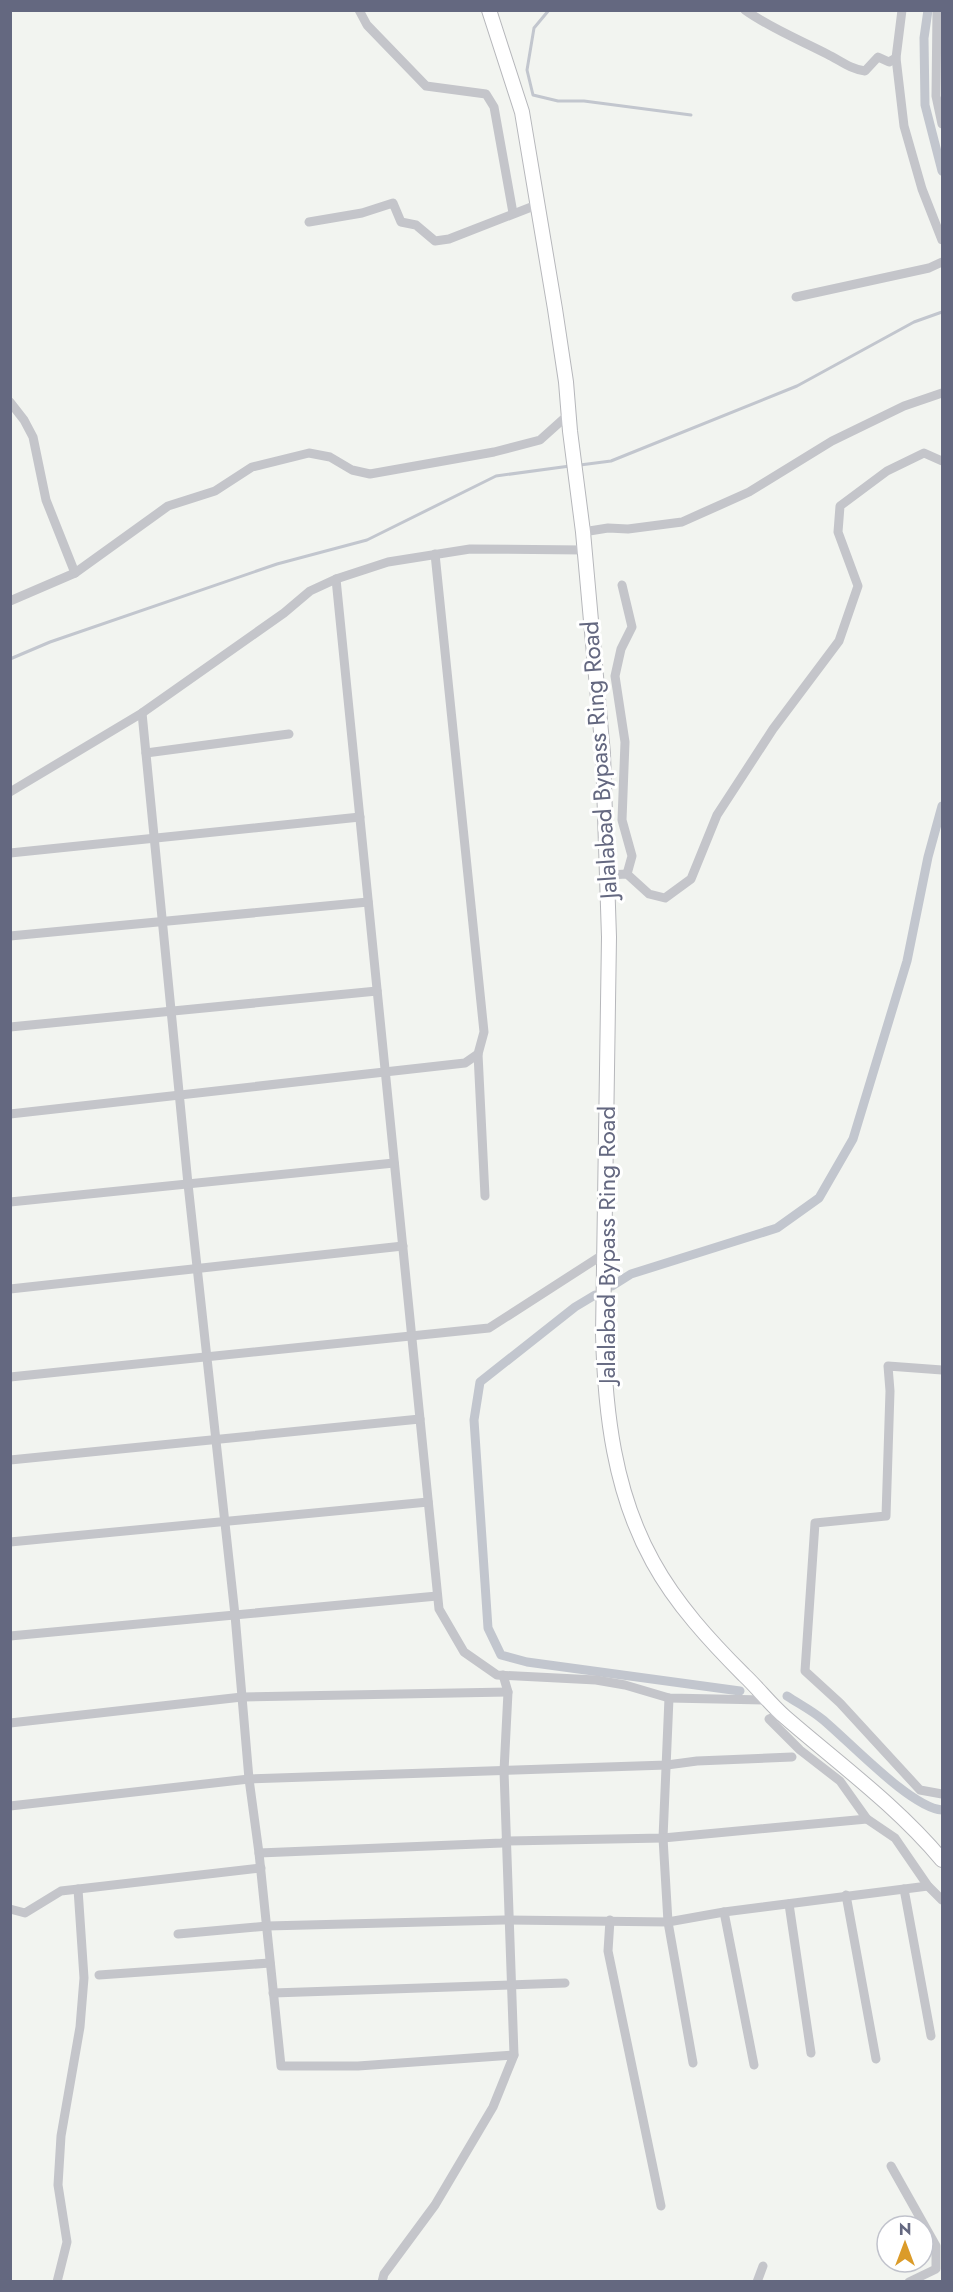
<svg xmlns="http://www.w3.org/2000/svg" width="953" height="2292" viewBox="0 0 953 2292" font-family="Jost,sans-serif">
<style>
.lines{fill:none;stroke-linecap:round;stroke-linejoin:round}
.stream{stroke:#c2c6ce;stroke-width:3}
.canal{stroke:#c2c6ce;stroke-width:9}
.highway-casing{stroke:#b6b7bb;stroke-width:16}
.minor{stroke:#c4c5ca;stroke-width:9}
.highway{stroke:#fff;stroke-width:14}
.labels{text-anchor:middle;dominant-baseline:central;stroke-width:6;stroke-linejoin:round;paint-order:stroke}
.street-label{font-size:24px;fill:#646880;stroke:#fff}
</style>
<rect width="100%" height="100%" fill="#f2f4f0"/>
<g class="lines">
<g class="stream">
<polyline points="549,10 534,28 527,70 533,95 558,101 584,101 691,115"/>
<polyline points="580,465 611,461 797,386 914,322 942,312"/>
<polyline points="10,659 50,642 277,564 367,540 496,476 570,466"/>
</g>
<g class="canal">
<polyline points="928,10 924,38 925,105 942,171"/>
<polyline points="612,1286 631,1274 777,1228 819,1198 853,1139 907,961 928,857 942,806"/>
<polyline points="595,1295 575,1307 480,1382 474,1420 488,1628 501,1655 527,1662 740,1691"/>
<path d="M 787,1696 C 799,1704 811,1710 822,1719 C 849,1741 911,1808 942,1810"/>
</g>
<g class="highway-casing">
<path id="highway" d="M 489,10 L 522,112 L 555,309 L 566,382 L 570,431 L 583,532 L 603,754 L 609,937 L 603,1334 C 605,1412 614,1492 653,1562 C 676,1604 710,1641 744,1675 C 758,1688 770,1704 785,1717 C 838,1763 897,1806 942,1860"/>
</g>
<g class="minor">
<polyline points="359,10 367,25 426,86 486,94 494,107 513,213"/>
<path d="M 745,10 C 770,28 800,40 827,54 C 841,61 850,69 865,71 L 878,57 L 889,62 L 896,58"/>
<polyline points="902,10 896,58 904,126 922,189 942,240"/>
<polyline points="937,10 936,96 942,124"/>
<polyline points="309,222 362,213 393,203 401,222 416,225 435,241 449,239 539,204"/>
<polyline points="796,297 929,268 942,262"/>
<polyline points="10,402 24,420 33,437 46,500 75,573 168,506 215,491 252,467 309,453 330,457 352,470 370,474 494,452 540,440 569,414"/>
<polyline points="583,532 608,528 628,529 682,522 749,492 832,441 904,406 942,393"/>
<polyline points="336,579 439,1609 464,1652 497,1675 596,1680 625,1685 669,1698 769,1700"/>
<polyline points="622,585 632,627 621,649 615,676 625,742 622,820 632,856 627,874"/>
<polyline points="10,601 75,573"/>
<polyline points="142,713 188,1184 235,1615 249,1779 259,1853 281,2066 358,2066 514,2055"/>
<polyline points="146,753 289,734"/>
<polyline points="10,792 142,713 284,613 310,591 336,579 388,562 470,549 584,550"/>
<polyline points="10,853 360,817"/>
<polyline points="608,875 627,874 649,894 665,898 691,879 717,815 773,729 839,641 858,586 838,532 840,506 887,471 924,453 942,461"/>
<polyline points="10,936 368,902"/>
<polyline points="10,1027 377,991"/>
<polyline points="478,1054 485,1196"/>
<polyline points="10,1114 465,1063 478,1054 484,1032 435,554"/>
<polyline points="10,1202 394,1163"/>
<polyline points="10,1289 403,1246"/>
<polyline points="942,1370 888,1366 890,1391 886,1516 815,1523 805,1671 840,1703 920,1790 942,1794"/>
<polyline points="10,1377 489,1328 604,1254"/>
<polyline points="10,1460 420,1419"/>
<polyline points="10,1542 428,1502"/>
<polyline points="10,1636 437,1596"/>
<polyline points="669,1698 663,1838 668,1922 693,2063"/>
<polyline points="782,1714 769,1719 800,1750 840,1781 867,1819 895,1838 928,1886 942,1900"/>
<polyline points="10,1723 242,1697 508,1692"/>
<polyline points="10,1806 249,1779 667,1765 697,1761 792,1757"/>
<polyline points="259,1853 502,1843 506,1841 663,1838 867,1819"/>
<polyline points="904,1889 931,2036"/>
<polyline points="846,1895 876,2059"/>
<polyline points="789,1904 811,2053"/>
<polyline points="10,1909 25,1913 61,1891 261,1868"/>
<polyline points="724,1912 754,2065"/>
<polyline points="610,1920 608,1951 661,2206"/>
<polyline points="178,1934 267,1926 504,1920 668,1922 724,1912 928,1886"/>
<polyline points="99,1975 270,1963"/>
<polyline points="273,1993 565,1983"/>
<polyline points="891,2166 936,2246 936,2269 909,2282"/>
<polyline points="57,2282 67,2242 58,2185 61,2136 80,2027 84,1978 78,1889"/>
<polyline points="382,2282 384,2274 435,2205 493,2107 514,2055 504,1771 508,1692 503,1675"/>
<polyline points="757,2282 763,2266"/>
</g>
<use href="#highway" class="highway"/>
</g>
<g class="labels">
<g class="street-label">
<text transform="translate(599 760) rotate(-94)">Jalalabad Bypass Ring Road</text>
<text transform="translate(606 1245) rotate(-90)">Jalalabad Bypass Ring Road</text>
</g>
</g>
<rect width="953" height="2292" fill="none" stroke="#646880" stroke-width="24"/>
<g transform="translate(905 2244)"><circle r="28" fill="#ffffff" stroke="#c1c3cc" stroke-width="1.5"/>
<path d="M0-4.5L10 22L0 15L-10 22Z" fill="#db9b29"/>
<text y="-9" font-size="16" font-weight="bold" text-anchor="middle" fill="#646880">N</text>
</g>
</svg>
